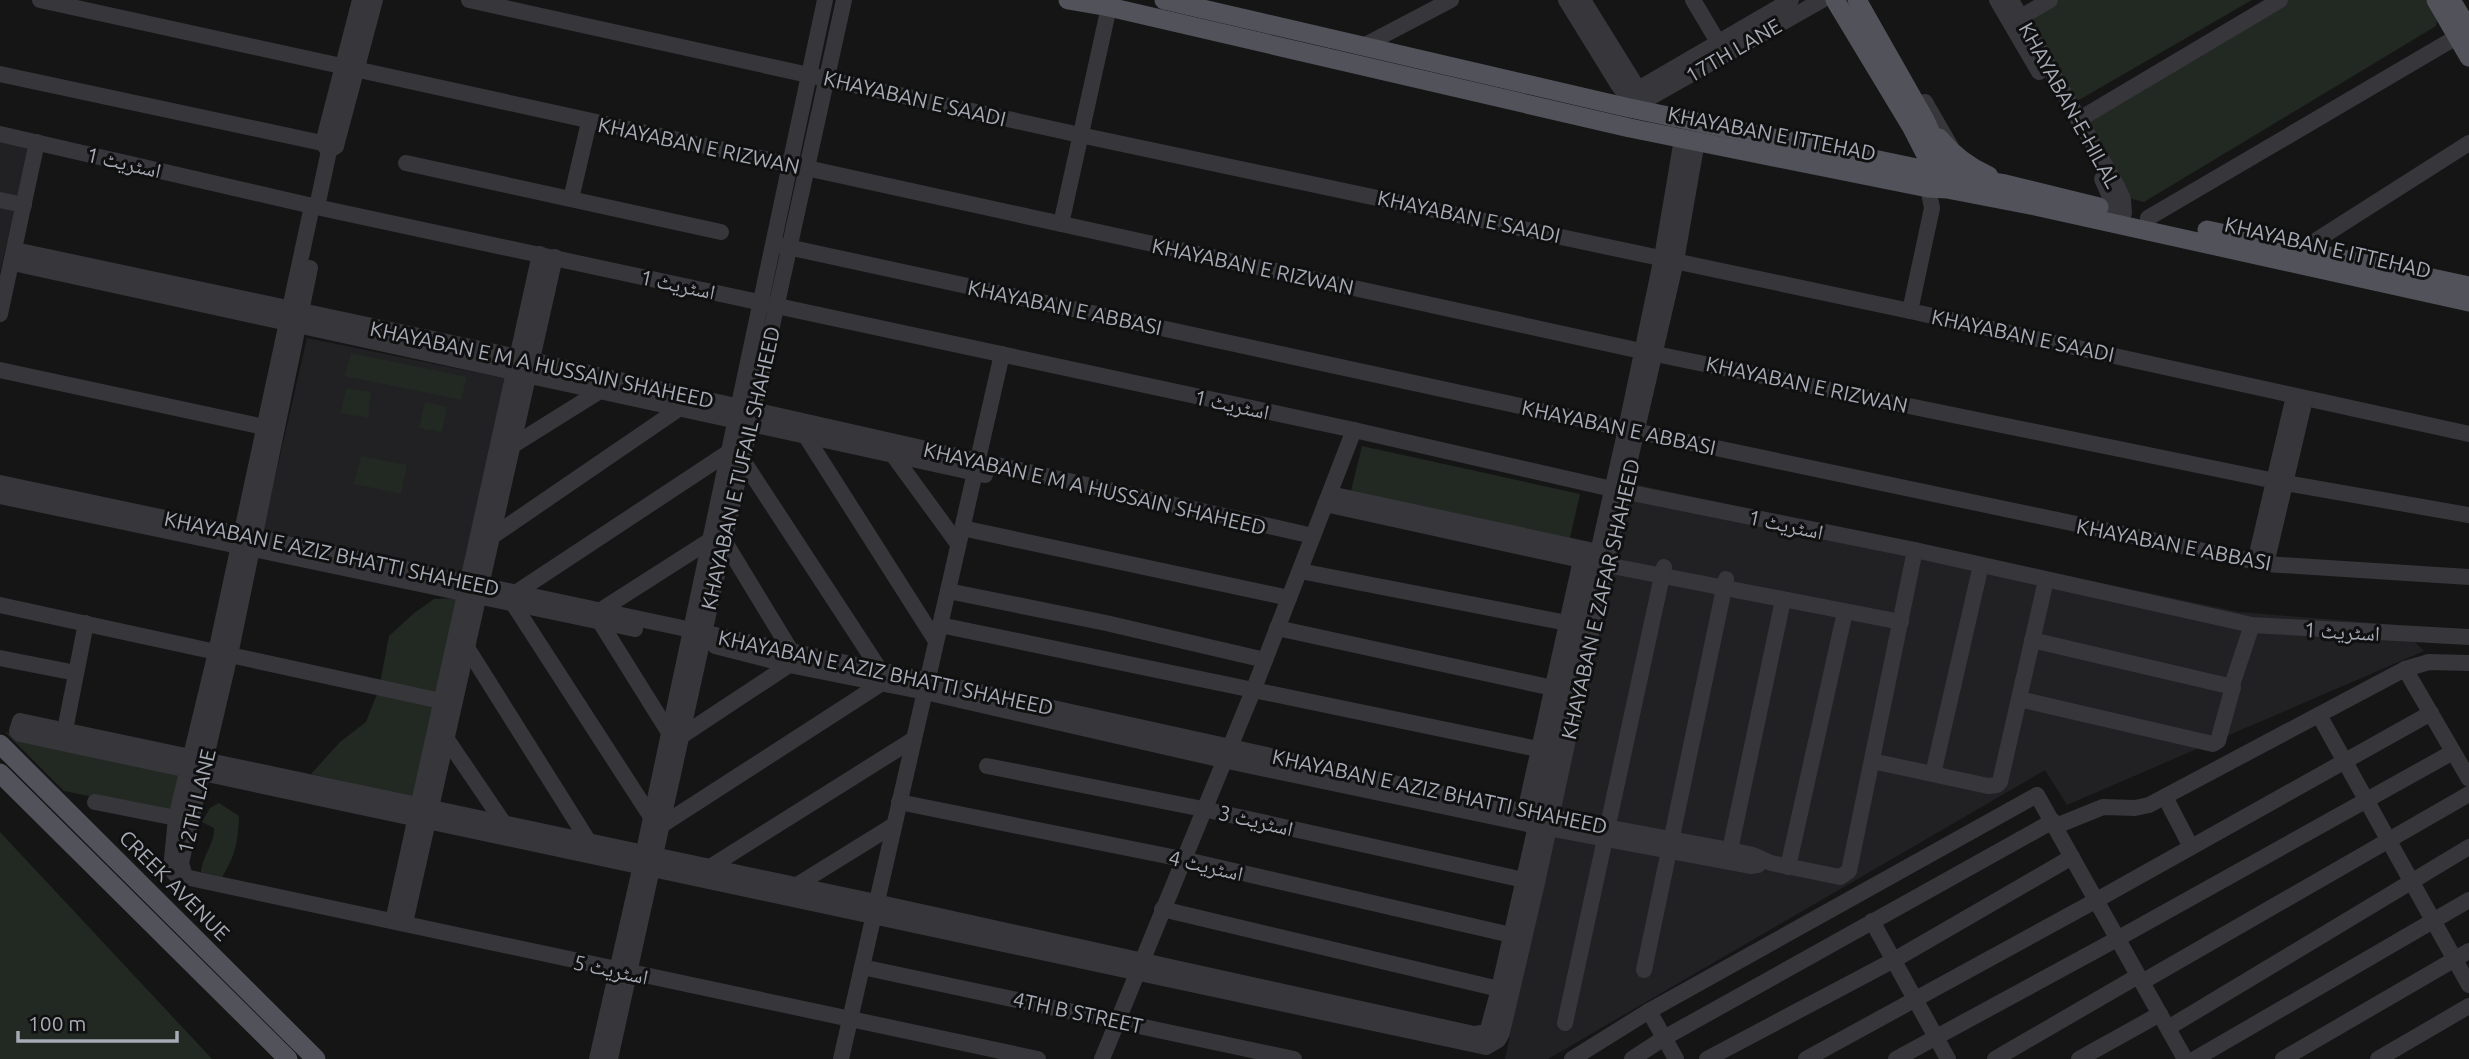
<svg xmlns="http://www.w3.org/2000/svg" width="2469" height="1059" viewBox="0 0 2469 1059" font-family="Ubuntu,'Noto Naskh Arabic',sans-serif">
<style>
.built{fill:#212123}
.green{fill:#212922}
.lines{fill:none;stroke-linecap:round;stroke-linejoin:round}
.minor{stroke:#36363b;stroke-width:16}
.major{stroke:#52535a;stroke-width:19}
.labels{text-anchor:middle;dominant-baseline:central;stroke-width:6;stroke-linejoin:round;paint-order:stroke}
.street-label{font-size:21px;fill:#a6abb6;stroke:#101011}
</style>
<rect width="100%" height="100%" fill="#151516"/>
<g class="built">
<polygon points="0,127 32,134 0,272"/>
<polygon points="307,338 508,379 465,575 263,530"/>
<polygon points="1628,483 2239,612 2398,625 2424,651 2067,805 2045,770 1548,1059 1505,1059"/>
</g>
<g class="green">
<polygon points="2044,0 2252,0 2072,104 2019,14"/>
<polygon points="2286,0 2426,0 2437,19 2436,26 2144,202 2132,199 2088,121"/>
<polygon points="351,353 467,377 461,400 345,376"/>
<polygon points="346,388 371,392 368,418 341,413"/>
<polygon points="425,402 447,407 442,432 419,428"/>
<polygon points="1362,446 1580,494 1570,538 1351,491"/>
<polygon points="361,456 407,465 401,494 354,484"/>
<polygon points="458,598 438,695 380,683 389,636 413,614 434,599"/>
<polygon points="377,694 435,705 415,798 311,774 340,742 366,722"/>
<polygon points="5,732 184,771 174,813 64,791"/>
<path d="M 219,803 L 239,816 C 238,841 236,855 222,877 L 201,872 C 203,854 214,846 214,828 L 202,822 L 210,808 Z"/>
<polygon points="0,832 212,1059 0,1059"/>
</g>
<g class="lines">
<g class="minor">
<polyline points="40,0 1641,351 2285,483 2469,515"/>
<polyline points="375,0 336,146 329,151 318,202 312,206 216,652 176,818 171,869 175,874 185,877 1038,1059"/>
<polyline points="469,0 1080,135 1910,311 2469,434"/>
<path d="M 1566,0 L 1619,86 C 1626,96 1632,100 1644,101 L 1822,0"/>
<polyline points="1583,0 1637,87"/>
<polyline points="1693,0 1718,42"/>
<polyline points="1997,0 2039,72"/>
<polyline points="2011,0 2117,186 2123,199 2124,213"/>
<polyline points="2021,17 2050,0"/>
<polyline points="1365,45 1451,0"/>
<polyline points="0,74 336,146"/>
<polyline points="1637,87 1640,88 1791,0"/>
<polyline points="1925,102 1951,147"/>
<polyline points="2078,120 2280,0"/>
<polyline points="0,134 321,208 1354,430 1612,489 1915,550 2252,625 2469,637"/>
<polyline points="1682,139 1662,257 1626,429 1499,989 1488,1029 1485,1032 1474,1034 876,902 20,721 17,731 20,734 1486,1047 1498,1040 1502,1033 1537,883 1608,554 1676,261 1697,141"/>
<polyline points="327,149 323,143 360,0"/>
<polyline points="406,163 721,232"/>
<polyline points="2102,179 2111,199 2110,209"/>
<polyline points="571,199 589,122"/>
<polyline points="0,200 24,205"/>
<polyline points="2148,218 2467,31"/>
<polyline points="1061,224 1109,7"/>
<polyline points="774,244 1626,429 2266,564 2469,577"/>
<polyline points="15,250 531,360 1313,536"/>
<polyline points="2301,250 2469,143"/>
<polyline points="13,263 985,475"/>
<polyline points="1910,311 1932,208 1928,188"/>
<polyline points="0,314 37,142"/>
<polyline points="0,370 264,427"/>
<polyline points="805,435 936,641"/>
<polyline points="512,446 600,391"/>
<polyline points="893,455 958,544"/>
<polyline points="742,459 880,670"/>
<polyline points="0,483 880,670 1525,812 1730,850 1753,855 1771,863 1840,877 1849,871 1915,550"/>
<polyline points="1330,494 1608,554"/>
<polyline points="0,496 635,629"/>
<polyline points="1325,504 1581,560 1901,622"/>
<polyline points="962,528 1289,598"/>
<polyline points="490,538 680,408"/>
<polyline points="723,539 791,651"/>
<polyline points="2255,562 2294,396"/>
<polyline points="2266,564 2305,399"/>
<polyline points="1300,571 1567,623"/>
<polyline points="948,591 1106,623 1265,660"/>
<polyline points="517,592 729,452"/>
<polyline points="0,605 216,652"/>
<polyline points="514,605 651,817"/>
<polyline points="601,610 709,541"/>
<polyline points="600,622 668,731"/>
<polyline points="940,625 1538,749"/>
<polyline points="1277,628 1553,688"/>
<polyline points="466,646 589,842"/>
<polyline points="715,646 789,665 925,692 1223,760 1537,826 1750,866 1758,865"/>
<polyline points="230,655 441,701"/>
<polyline points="0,658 76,673"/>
<polyline points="2405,669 2469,779"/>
<polyline points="2232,685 2252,625"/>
<polyline points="2019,699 2213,744 2218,741 2233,687 2032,640"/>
<polyline points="2319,715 2469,985"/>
<polyline points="65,730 86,623"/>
<polyline points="680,737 789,665"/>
<polyline points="446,738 503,822"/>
<polyline points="1872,761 1988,786 1997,785 2000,782 2046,580"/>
<polyline points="987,766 1203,809 1524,880"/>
<polyline points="1933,774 1981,565"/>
<polyline points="2165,797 2191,847"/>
<polyline points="95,802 176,818"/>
<polyline points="899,802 1182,859 1511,935"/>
<polyline points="1525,812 1583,551"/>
<polyline points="662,825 882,683"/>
<polyline points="2056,826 2103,807 2135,808 2149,805 2405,669 2429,662 2469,663"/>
<polyline points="1730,850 1783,600"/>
<polyline points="710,867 914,739"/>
<polyline points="1788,867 1845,612"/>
<polyline points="185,877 181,863 230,655 310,268"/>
<polyline points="797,885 894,825"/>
<polyline points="1162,909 1499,989"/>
<polyline points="393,921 540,254"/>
<polyline points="1872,921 1948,1059"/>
<polyline points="405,923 555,257"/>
<polyline points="862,967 1294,1059"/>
<polyline points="1644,970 1726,579"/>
<polyline points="2142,982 2469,794"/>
<polyline points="1649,1011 1676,1059"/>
<polyline points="1565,1023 1664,567"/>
<polyline points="2168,1028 2469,847"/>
<polyline points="597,1059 641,865 825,0"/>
<polyline points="610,1059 844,0"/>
<polyline points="841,1059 1002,354"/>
<polyline points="1102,1059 1253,691 1354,430"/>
<polyline points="1572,1059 1649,1011 2037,795 2185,1059"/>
<polyline points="1632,1059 1664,1038 2053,821"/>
<polyline points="1707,1059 1894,960 2072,857"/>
<polyline points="1806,1059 2095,901 2431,713"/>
<polyline points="1896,1059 2117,939 2453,752"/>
<polyline points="1995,1059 2138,976"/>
<polyline points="2079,1059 2160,1014"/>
<polyline points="2195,1059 2469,900"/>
<polyline points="2283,1059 2469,951"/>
<polyline points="2378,1059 2469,1006"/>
</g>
<g class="major">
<polyline points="1068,0 1109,7 1630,128 1928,188 1947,189 2035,206 2469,302"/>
<polyline points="1164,0 1625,107 1950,175 2005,184 2099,207"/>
<polyline points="1835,0 1911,126 1934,171 1932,178"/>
<polyline points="1857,0 1925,120 1950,175 1949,181"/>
<polyline points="2436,0 2469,57"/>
<polyline points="2451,0 2469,30"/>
<path d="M 1939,138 C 1953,155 1969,167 1989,176"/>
<polyline points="2207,230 2469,286"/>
<polyline points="0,744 316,1059"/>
<polyline points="0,773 288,1059"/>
</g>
</g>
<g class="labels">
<g class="street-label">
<text transform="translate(1733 50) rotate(-30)">17TH LANE</text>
<text transform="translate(915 98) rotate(13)">KHAYABAN E SAADI</text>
<text transform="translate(2070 105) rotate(61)">KHAYABAN-E-HILAL</text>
<text transform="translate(1772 133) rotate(11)">KHAYABAN E ITTEHAD</text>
<text transform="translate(699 145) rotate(12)">KHAYABAN E RIZWAN</text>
<text transform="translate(124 162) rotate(13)">اسٹریٹ 1</text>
<text transform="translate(1469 216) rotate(12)">KHAYABAN E SAADI</text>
<text transform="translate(2328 247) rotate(13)">KHAYABAN E ITTEHAD</text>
<text transform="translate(1253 266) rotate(12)">KHAYABAN E RIZWAN</text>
<text transform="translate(678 284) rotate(12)">اسٹریٹ 1</text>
<text transform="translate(1065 307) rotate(12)">KHAYABAN E ABBASI</text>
<text transform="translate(2023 335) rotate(12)">KHAYABAN E SAADI</text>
<text transform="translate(542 364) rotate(12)">KHAYABAN E M A HUSSAIN SHAHEED</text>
<text transform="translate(1807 384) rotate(12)">KHAYABAN E RIZWAN</text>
<text transform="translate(1232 404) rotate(12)">اسٹریٹ 1</text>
<text transform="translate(1619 427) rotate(12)">KHAYABAN E ABBASI</text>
<text transform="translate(740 468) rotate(-77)">KHAYABAN E TUFAIL SHAHEED</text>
<text transform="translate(1095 488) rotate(13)">KHAYABAN E M A HUSSAIN SHAHEED</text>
<text transform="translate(1786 524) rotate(12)">اسٹریٹ 1</text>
<text transform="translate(2174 544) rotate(11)">KHAYABAN E ABBASI</text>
<text transform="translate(332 553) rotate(12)">KHAYABAN E AZIZ BHATTI SHAHEED</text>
<text transform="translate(1600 599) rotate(-77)">KHAYABAN E ZAFAR SHAHEED</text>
<text transform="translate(2342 631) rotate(3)">اسٹریٹ 1</text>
<text transform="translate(886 672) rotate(12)">KHAYABAN E AZIZ BHATTI SHAHEED</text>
<text transform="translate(1440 791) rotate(12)">KHAYABAN E AZIZ BHATTI SHAHEED</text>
<text transform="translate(196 801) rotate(-77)">12TH LANE</text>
<text transform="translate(1256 820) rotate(13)">اسٹریٹ 3</text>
<text transform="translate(1206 865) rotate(13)">اسٹریٹ 4</text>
<text transform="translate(175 885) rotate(45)">CREEK AVENUE</text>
<text transform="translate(611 969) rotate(12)">اسٹریٹ 5</text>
<text transform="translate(1078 1012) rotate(12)">4TH B STREET</text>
</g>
</g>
<path d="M18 1031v10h159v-10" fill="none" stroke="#a6abb6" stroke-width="3.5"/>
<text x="28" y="1031" font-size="21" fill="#a6abb6" stroke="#101011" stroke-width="5" paint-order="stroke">100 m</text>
</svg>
